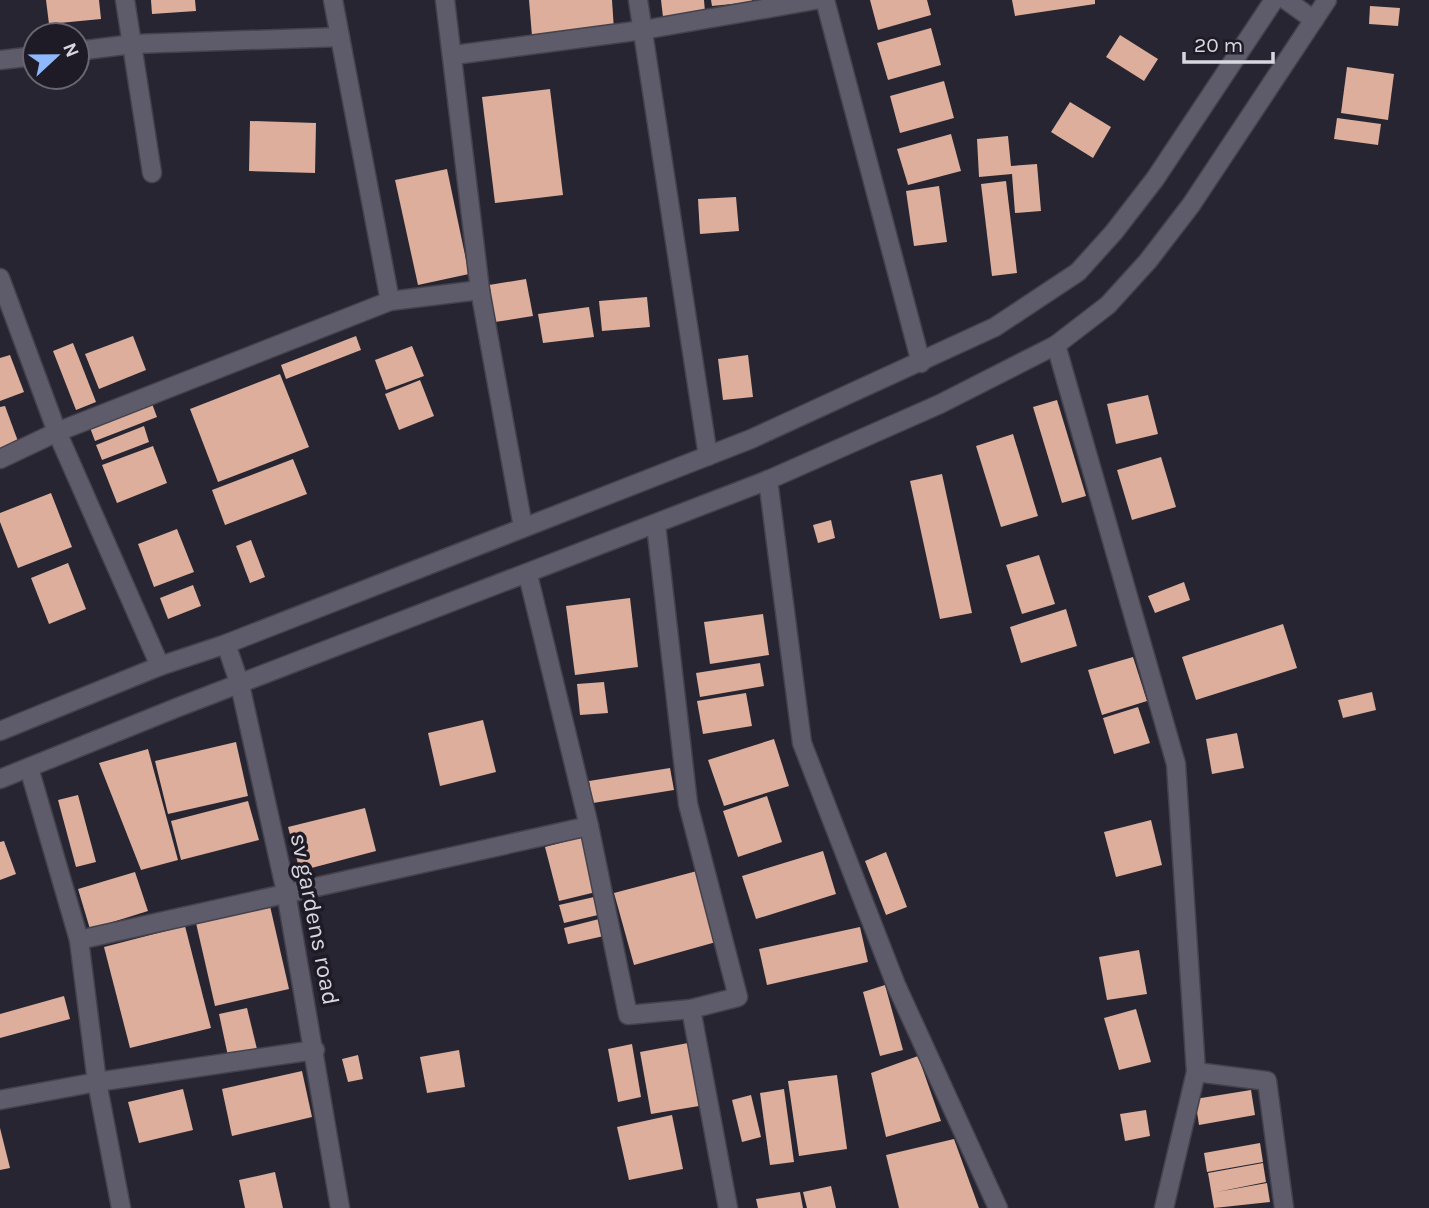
<svg xmlns="http://www.w3.org/2000/svg" width="1429" height="1208" viewBox="0 0 1429 1208" font-family="Karla,sans-serif">
<style>
.building{fill:#dcae9b}
.lines{fill:none;stroke-linecap:round;stroke-linejoin:round}
.street-casing{stroke:#44424c;stroke-width:21}
.secondary-casing{stroke:#44424c;stroke-width:21}
.street{stroke:#5e5c6a;stroke-width:18}
.secondary{stroke:#5e5c6a;stroke-width:18}
.labels{text-anchor:middle;dominant-baseline:central;stroke-width:7;stroke-linejoin:round;paint-order:stroke}
.street-label{font-size:24px;fill:#d8d7df;stroke:#1e1b27}
</style>
<rect width="100%" height="100%" fill="#272531"/>
<g class="building">
<polygon points="46,0 99,0 101,19 49,24"/>
<polygon points="151,0 195,0 196,11 152,14"/>
<polygon points="529,0 612,0 614,30 532,36"/>
<polygon points="661,0 704,0 705,12 663,17"/>
<polygon points="711,0 752,0 752,2 712,6"/>
<polygon points="870,0 927,0 931,15 878,30"/>
<polygon points="1012,0 1095,0 1095,4 1015,16"/>
<polygon points="1370,6 1400,8 1398,26 1369,24"/>
<polygon points="931,28 941,65 888,80 877,43"/>
<polygon points="1120,35 1158,59 1144,81 1106,57"/>
<polygon points="1347,67 1394,74 1388,120 1341,113"/>
<polygon points="944,81 954,118 900,133 890,96"/>
<polygon points="550,89 563,195 495,203 482,97"/>
<polygon points="1070,102 1111,127 1093,158 1051,132"/>
<polygon points="1337,118 1381,124 1378,145 1334,139"/>
<polygon points="250,121 316,123 315,173 249,171"/>
<polygon points="951,134 961,171 908,185 897,149"/>
<polygon points="1008,136 1011,166 1037,164 1041,211 1015,213 1012,174 979,177 977,139"/>
<polygon points="447,169 469,274 418,285 395,180"/>
<polygon points="1006,181 1017,273 992,276 981,184"/>
<polygon points="939,186 947,242 914,246 906,191"/>
<polygon points="736,197 739,231 700,234 698,199"/>
<polygon points="526,279 533,316 495,322 489,285"/>
<polygon points="647,297 650,327 602,331 599,301"/>
<polygon points="589,307 594,337 543,343 538,314"/>
<polygon points="133,336 146,370 99,389 85,354"/>
<polygon points="356,336 361,350 286,379 281,365"/>
<polygon points="73,343 96,402 76,410 53,351"/>
<polygon points="412,346 424,376 386,390 375,360"/>
<polygon points="10,355 24,392 0,401 0,358"/>
<polygon points="748,355 753,397 723,400 718,359"/>
<polygon points="280,374 309,447 218,482 190,409"/>
<polygon points="420,380 434,416 399,430 385,394"/>
<polygon points="1148,395 1158,434 1116,444 1107,404"/>
<polygon points="1057,400 1086,496 1062,503 1033,407"/>
<polygon points="151,401 157,417 95,441 89,425"/>
<polygon points="5,406 19,444 0,451 0,407"/>
<polygon points="144,426 149,442 102,460 96,445"/>
<polygon points="1013,434 1038,516 1001,527 976,446"/>
<polygon points="153,446 167,483 117,503 102,465"/>
<polygon points="1161,457 1176,507 1132,520 1117,470"/>
<polygon points="293,459 307,494 225,525 212,490"/>
<polygon points="942,474 972,613 940,619 910,481"/>
<polygon points="51,493 72,547 18,568 0,522 0,513"/>
<polygon points="831,520 835,538 818,543 813,525"/>
<polygon points="177,529 194,572 154,587 138,544"/>
<polygon points="251,540 265,577 250,583 236,546"/>
<polygon points="1039,555 1055,604 1022,614 1006,565"/>
<polygon points="68,563 86,609 49,624 31,578"/>
<polygon points="1184,582 1190,600 1155,613 1148,596"/>
<polygon points="193,585 201,606 168,619 160,598"/>
<polygon points="630,598 638,667 575,675 566,606"/>
<polygon points="1066,609 1077,646 1021,663 1010,627"/>
<polygon points="763,614 769,655 710,664 704,622"/>
<polygon points="1283,624 1297,668 1196,700 1182,657"/>
<polygon points="1133,657 1147,701 1102,715 1088,670"/>
<polygon points="760,663 764,686 700,697 696,673"/>
<polygon points="604,682 608,713 580,715 577,684"/>
<polygon points="1372,692 1376,710 1343,718 1338,700"/>
<polygon points="746,693 752,726 703,734 697,701"/>
<polygon points="1138,707 1150,743 1114,754 1103,718"/>
<polygon points="483,720 496,772 440,786 428,733"/>
<polygon points="1237,733 1244,768 1212,774 1206,739"/>
<polygon points="774,739 789,786 724,806 708,760"/>
<polygon points="236,742 248,796 168,814 155,761"/>
<polygon points="148,749 178,860 141,870 99,763"/>
<polygon points="670,768 674,790 593,803 589,781"/>
<polygon points="78,795 96,862 76,867 58,800"/>
<polygon points="767,796 782,842 738,857 723,811"/>
<polygon points="248,801 259,840 181,860 171,821"/>
<polygon points="365,808 376,851 300,871 288,827"/>
<polygon points="1151,820 1162,865 1116,877 1104,832"/>
<polygon points="582,837 596,892 559,901 545,847"/>
<polygon points="4,841 16,874 0,880 0,842"/>
<polygon points="823,851 836,894 756,919 742,876"/>
<polygon points="886,852 907,907 886,915 865,861"/>
<polygon points="697,871 716,942 634,965 614,893"/>
<polygon points="135,872 148,911 90,929 78,889"/>
<polygon points="594,897 598,915 564,923 559,905"/>
<polygon points="270,906 289,989 215,1006 196,923"/>
<polygon points="599,919 604,936 568,944 564,928"/>
<polygon points="185,926 211,1028 130,1048 104,947"/>
<polygon points="860,927 868,962 767,985 759,949"/>
<polygon points="1139,950 1147,994 1107,1000 1099,957"/>
<polygon points="885,985 903,1050 880,1056 863,992"/>
<polygon points="64,996 70,1019 0,1038 0,1014"/>
<polygon points="247,1008 257,1049 228,1056 219,1014"/>
<polygon points="1136,1009 1151,1062 1119,1070 1104,1018"/>
<polygon points="688,1043 699,1106 651,1114 640,1052"/>
<polygon points="632,1044 641,1097 618,1102 608,1049"/>
<polygon points="459,1050 465,1087 427,1093 420,1057"/>
<polygon points="358,1055 363,1079 348,1082 342,1059"/>
<polygon points="918,1056 941,1121 886,1137 871,1073"/>
<polygon points="302,1071 312,1117 232,1136 222,1089"/>
<polygon points="837,1075 847,1149 799,1156 788,1081"/>
<polygon points="183,1089 193,1130 139,1143 128,1102"/>
<polygon points="784,1089 794,1162 770,1165 760,1093"/>
<polygon points="1251,1090 1255,1115 1199,1125 1195,1099"/>
<polygon points="751,1095 761,1137 742,1142 732,1100"/>
<polygon points="1146,1110 1150,1136 1125,1141 1120,1114"/>
<polygon points="672,1115 683,1169 629,1180 617,1127"/>
<polygon points="0,1128 10,1168 0,1170"/>
<polygon points="954,1139 979,1208 899,1208 886,1155"/>
<polygon points="1260,1143 1263,1162 1207,1172 1204,1153"/>
<polygon points="1263,1163 1266,1182 1217,1192 1267,1183 1270,1202 1214,1208 1208,1173"/>
<polygon points="275,1172 283,1208 245,1208 239,1180"/>
<polygon points="831,1186 836,1208 807,1208 803,1192"/>
<polygon points="800,1192 803,1208 758,1208 756,1199"/>
</g>
<g class="lines">
<g class="street-casing">
<g id="street">
<polyline points="125,0 152,173"/>
<polyline points="333,0 390,301"/>
<polyline points="445,0 480,290 523,527"/>
<polyline points="638,0 708,456"/>
<polyline points="825,0 921,363"/>
<polyline points="77,51 133,44 340,37"/>
<polyline points="454,55 643,30 815,0"/>
<polyline points="0,60 35,56"/>
<polyline points="0,278 57,432 160,666"/>
<polyline points="1056,345 1176,764 1196,1072 1164,1208"/>
<polyline points="0,459 57,432 390,301 480,290"/>
<polyline points="768,480 802,743 896,985 998,1208"/>
<polyline points="528,575 589,826 628,1015 691,1009 738,997 688,804 656,525"/>
<polyline points="226,644 240,685 286,892 340,1208"/>
<polyline points="29,768 79,940 97,1082 121,1208"/>
<polyline points="79,940 589,826"/>
<polyline points="691,1009 728,1208"/>
<polyline points="1196,1072 1267,1081 1284,1208"/>
<polyline points="0,1100 97,1082 315,1050"/>
</g>
</g>
<g class="secondary-casing">
<g id="secondary">
<polyline points="1286,0 1314,20"/>
<polyline points="0,731 160,666 226,644 751,439 995,327 1078,272 1114,232 1155,179 1274,0"/>
<polyline points="0,779 176,708 768,480 940,404 1056,345 1108,305 1148,261 1191,205 1327,0"/>
</g>
</g>
<use href="#street" class="street"/>
<use href="#secondary" class="secondary"/>
</g>
<g class="labels">
<g class="street-label">
<text transform="translate(315 919) rotate(79)">sv gardens road</text>
</g>
</g>
<g transform="translate(56 56) rotate(68)"><circle r="33" fill="#1e1b27" stroke="#686671" stroke-width="2"/>
<path d="M0-5L12 26L0 18L-12 26Z" fill="#8db9fc"/>
<text y="-10" font-size="19" font-weight="bold" text-anchor="middle" fill="#d8d7df">N</text>
</g>
<path d="M1184 52v10h89v-10" fill="none" stroke="#d8d7df" stroke-width="3.5"/>
<text x="1194" y="52" font-size="21" fill="#d8d7df" stroke="#1e1b27" stroke-width="5" paint-order="stroke">20 m</text>
</svg>
